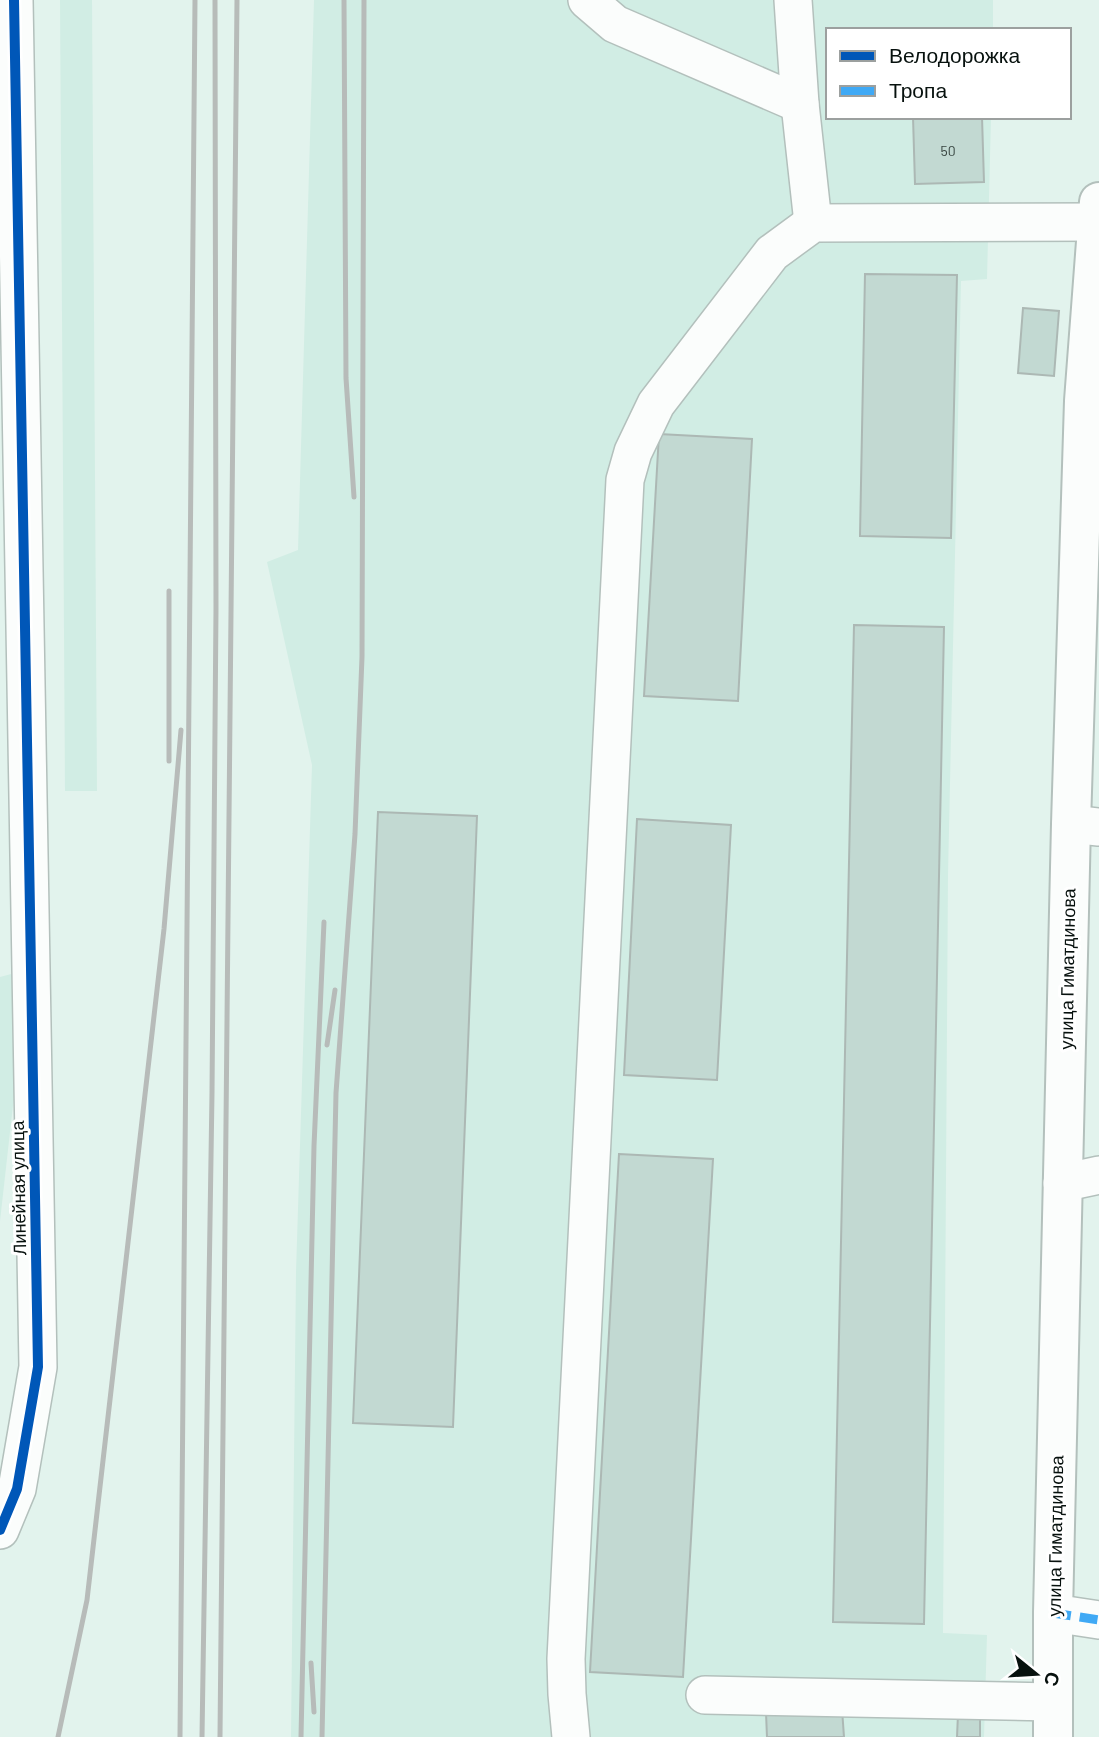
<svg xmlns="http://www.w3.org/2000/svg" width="1099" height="1737" viewBox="0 0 1099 1737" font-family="Barlow,sans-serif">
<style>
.built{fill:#d1ede4}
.building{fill:#c2d9d2;stroke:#acb8b4;stroke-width:2}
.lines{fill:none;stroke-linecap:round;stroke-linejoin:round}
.minor-casing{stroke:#b3c0bc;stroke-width:40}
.major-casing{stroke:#b3c0bc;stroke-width:42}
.minor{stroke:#fbfdfc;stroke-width:37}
.major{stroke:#fbfdfc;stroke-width:38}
.rail{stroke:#b7bbb9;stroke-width:5}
.quiet{stroke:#3fa9f5;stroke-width:9;stroke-dasharray:18 9;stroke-linecap:butt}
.cycleway-casing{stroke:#fff;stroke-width:15}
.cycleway{stroke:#0057b8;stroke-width:10}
.labels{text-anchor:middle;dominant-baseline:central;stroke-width:6;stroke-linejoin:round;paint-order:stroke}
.number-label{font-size:14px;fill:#36433f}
.street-label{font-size:18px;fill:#07110e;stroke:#fff}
</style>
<rect width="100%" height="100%" fill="#e2f3ed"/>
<g class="built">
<polygon points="60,0 92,0 97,791 65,791"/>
<polygon points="314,0 993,0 993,30 828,30 828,117 991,117 987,279 961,281 948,875 943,1633 987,1635 984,1737 291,1737 296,1272 312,765 267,562 298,550"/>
<polygon points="15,973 20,1043 0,1221 0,977"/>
</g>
<g class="building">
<polygon points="913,117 982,117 984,182 915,184"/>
<polygon points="865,274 957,275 951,538 860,536"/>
<polygon points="1023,308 1059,311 1054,376 1018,373"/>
<polygon points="659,434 752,439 738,701 644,696"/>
<polygon points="854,625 944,627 924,1624 833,1622"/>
<polygon points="378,812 477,816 453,1427 353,1423"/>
<polygon points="637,819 731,825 717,1080 624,1075"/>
<polygon points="619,1154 713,1159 683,1677 590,1672"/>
<polygon points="842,1709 844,1737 767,1737 766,1713"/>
<polygon points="958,1714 980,1714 980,1737 957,1737"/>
</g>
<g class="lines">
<g class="minor-casing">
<g id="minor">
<polyline points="587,0 615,24 800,104"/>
<polyline points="793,0 800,104 813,223"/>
<polyline points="1071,824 1099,827"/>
<polyline points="1062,1183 1099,1175"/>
<polyline points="0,1530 17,1489 38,1367 14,0"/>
<polyline points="1053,1613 1099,1620"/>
<polyline points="705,1695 1053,1702"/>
<polyline points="571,1737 567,1694 566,1659 625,480 633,452 656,404 772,253 813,223 1099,222"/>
</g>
</g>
<g class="major-casing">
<polyline id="major" points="1053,1737 1053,1613 1071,824 1084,401 1099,202"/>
</g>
<use href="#minor" class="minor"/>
<use href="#major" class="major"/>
<g class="rail">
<polyline points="344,0 346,378 354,497"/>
<polyline points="169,761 169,591"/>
<polyline points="327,1045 335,990"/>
<polyline points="311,1663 314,1712"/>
<polyline points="58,1737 87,1600 164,929 181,730"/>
<polyline points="180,1737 195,0"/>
<polyline points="202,1737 212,1093 216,608 215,0"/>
<polyline points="220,1737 237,0"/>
<polyline points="301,1737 314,1146 324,922"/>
<polyline points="322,1737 336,1093 355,834 362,657 364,0"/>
</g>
<polyline class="quiet" points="1053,1613 1099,1620"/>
<g class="cycleway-casing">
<polyline id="cycleway" points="0,1530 17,1489 38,1367 14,0"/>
</g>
<use href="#cycleway" class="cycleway"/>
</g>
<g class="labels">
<g class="number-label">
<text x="948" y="150">50</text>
</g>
<g class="street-label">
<text transform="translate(1067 969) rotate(-89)">улица Гиматдинова</text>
<text transform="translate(18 1188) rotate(-91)">Линейная улица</text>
<text transform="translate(1055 1536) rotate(-89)">улица Гиматдинова</text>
</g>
</g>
<rect x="826" y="28" width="245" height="91" fill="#ffffff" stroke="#9ca09f" stroke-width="2"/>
<rect x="840" y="51" width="35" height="10" fill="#0057b8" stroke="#9ca09f" stroke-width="2"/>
<text x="889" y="63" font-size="21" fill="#07110e">Велодорожка</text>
<rect x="840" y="86" width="35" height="10" fill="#3fa9f5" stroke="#9ca09f" stroke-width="2"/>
<text x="889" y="98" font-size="21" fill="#07110e">Тропа</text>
<g transform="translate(1036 1674) rotate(108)" stroke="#ffffff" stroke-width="5" paint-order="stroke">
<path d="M0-5L12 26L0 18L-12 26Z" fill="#07110e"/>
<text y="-10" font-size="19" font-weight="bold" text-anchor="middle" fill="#07110e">С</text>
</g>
</svg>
